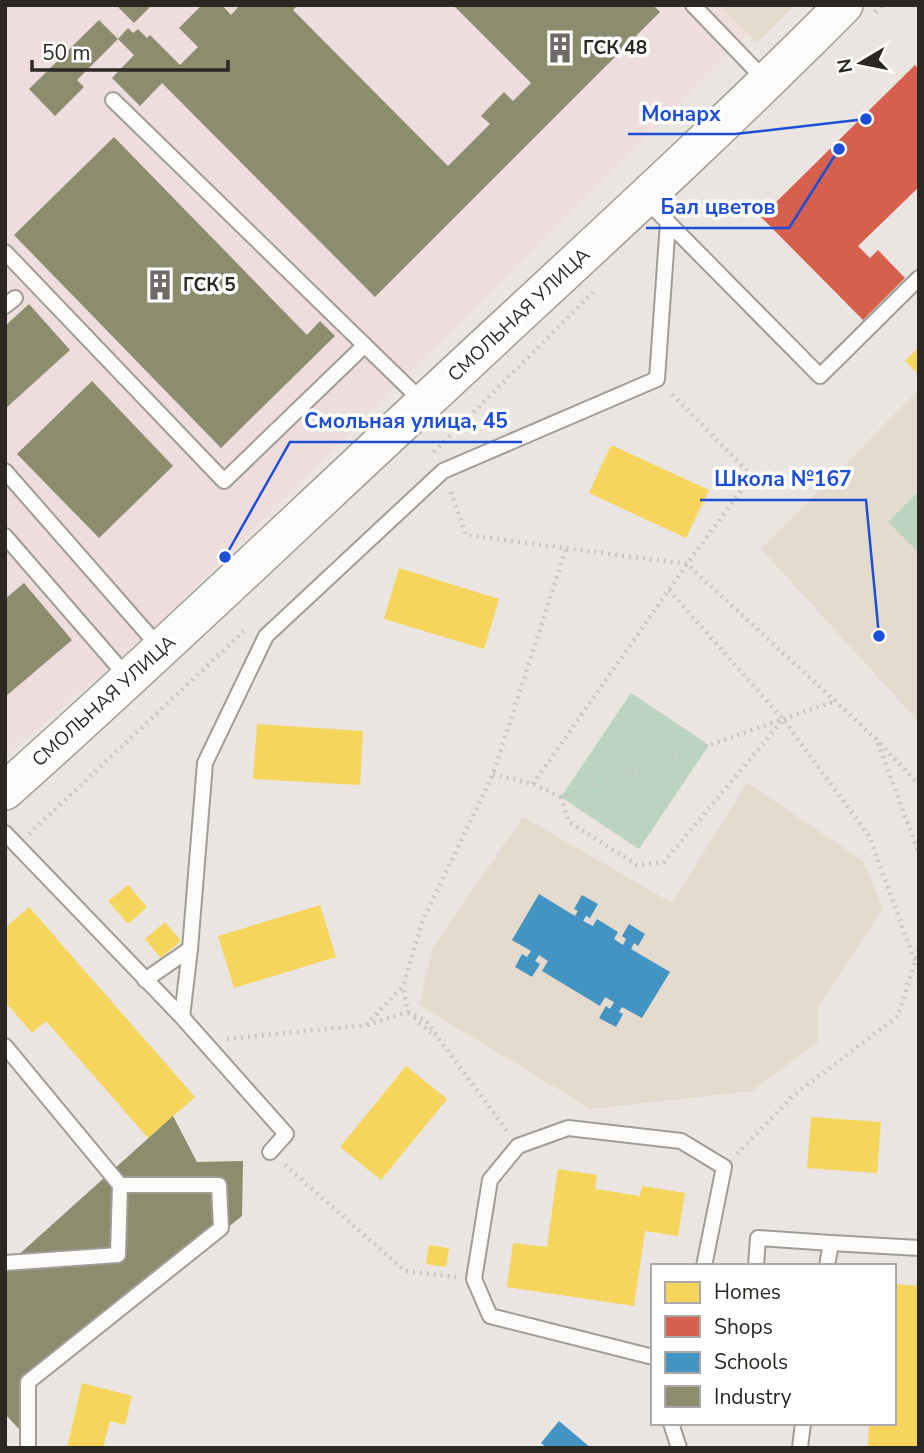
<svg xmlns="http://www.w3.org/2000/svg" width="924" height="1453" viewBox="0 0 924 1453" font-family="'Nunito Sans',sans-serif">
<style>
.built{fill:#e4dace}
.industrial{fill:#eddddd}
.green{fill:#bbd4bf}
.homes{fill:#f6d55c}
.shops{fill:#d6604d}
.schools{fill:#4393c3}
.industry{fill:#8c8c6e}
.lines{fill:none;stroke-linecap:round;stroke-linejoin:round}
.service-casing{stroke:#a09d98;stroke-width:18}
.tertiary-casing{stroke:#a09d98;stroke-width:40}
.path{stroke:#c7c6c4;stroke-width:4.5;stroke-dasharray:2 5;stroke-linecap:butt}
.service{stroke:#fcfbfa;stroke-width:14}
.tertiary{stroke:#fcfbfa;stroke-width:37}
.labels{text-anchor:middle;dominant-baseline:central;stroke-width:7;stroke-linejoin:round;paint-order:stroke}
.poi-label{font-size:19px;font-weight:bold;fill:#2b2823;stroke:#fff;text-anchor:start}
.street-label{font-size:19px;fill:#2b2823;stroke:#fff}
.leader{fill:none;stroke:#1d4ed8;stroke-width:2.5}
.callout-dot{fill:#1d4ed8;stroke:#fff;stroke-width:2.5}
.callout-label{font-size:21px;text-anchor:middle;font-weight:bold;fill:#1d4ed8;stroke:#fff;stroke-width:7;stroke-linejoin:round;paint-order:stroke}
</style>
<rect width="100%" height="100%" fill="#eae5e0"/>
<g class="built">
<polygon points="720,5 795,5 757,43"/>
<polygon points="919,390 919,722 761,549"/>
<polygon points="747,783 863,861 883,908 818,1007 818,1042 752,1091 591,1109 419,1005 433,947 523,817 672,903"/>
</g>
<polygon class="industrial" points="5,5 720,5 748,33 148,634 5,757"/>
<g class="green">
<polygon points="919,491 919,553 888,522"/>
<polygon points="631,693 709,745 639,849 561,797"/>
</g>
<g class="homes">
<polygon points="919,347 919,375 905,361"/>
<polygon points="611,445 709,490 686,538 589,493"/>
<polygon points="399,568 499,599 484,649 384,619"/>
<polygon points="257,724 363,731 360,785 253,779"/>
<polygon points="128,885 147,907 128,924 108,901"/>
<polygon points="320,905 336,957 234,988 218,936"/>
<polygon points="29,907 195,1097 148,1138 46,1021 32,1033 8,1005 5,1007 5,928"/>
<polygon points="165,922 181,941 161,958 145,939"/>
<polygon points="406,1066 447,1099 381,1180 340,1147"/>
<polygon points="811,1117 881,1122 877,1173 807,1168"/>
<polygon points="558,1169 597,1175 595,1189 640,1196 642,1186 685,1193 678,1236 645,1231 634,1306 507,1287 513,1243 547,1247"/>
<polygon points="429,1245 449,1248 446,1267 426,1264"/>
<polygon points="894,1284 919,1286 919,1448 868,1448 869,1423 894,1423"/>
<polygon points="82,1383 132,1396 125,1425 110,1421 103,1448 67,1448"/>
</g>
<polygon class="shops" points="915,65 919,70 919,187 858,246 870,258 878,250 905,278 863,320 761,217"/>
<g class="schools">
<polygon points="539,894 575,916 578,911 574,909 582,895 598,904 590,918 586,916 583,921 593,926 597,919 618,932 614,939 623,945 626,939 622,936 629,924 645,934 638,946 634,943 631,949 670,972 642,1018 622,1007 619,1012 623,1014 616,1027 599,1018 606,1006 610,1009 614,1002 605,997 600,1006 542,971 548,961 539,955 535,961 540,964 532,977 515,967 522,954 527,957 531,951 512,940"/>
<polygon points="559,1421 591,1448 547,1448 541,1443"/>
</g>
<g class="industry">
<polygon points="116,5 152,5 134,23"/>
<polygon points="202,5 222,5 231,15 240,5 298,5 293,10 448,166 490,124 481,116 504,92 513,101 531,83 453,5 653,5 660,12 375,297 162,83 140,106 112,78 134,55 118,39 77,80 84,87 55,116 29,89 99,20 118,39 128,28 133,33 138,29 147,38 150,35 180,65 198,47 179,28"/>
<polygon points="114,137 307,335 320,321 335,336 221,448 14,235"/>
<polygon points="29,304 70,350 5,409 5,326"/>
<polygon points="92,381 173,466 99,538 17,454"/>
<polygon points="24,583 72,640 5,697 5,599"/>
<polygon points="173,1116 197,1162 243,1161 242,1216 33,1384 31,1431 18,1428 5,1414 5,1267"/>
</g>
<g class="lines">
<g class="service-casing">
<g id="service">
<polyline points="693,5 766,81"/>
<polyline points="113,100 423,402"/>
<polyline points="645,199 820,376 919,278"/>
<polyline points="5,252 224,481 365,345"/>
<polyline points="5,306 15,298"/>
<polyline points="5,471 161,649"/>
<polyline points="5,536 128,678"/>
<polyline points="5,833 182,1017 286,1134 270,1152"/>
<polyline points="145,980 190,949"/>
<polyline points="182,1017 190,949 205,763 266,636 443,471 657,379 668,222"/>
<polyline points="5,1046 120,1185 118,1255 5,1263"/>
<polyline points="756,1266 758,1238 831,1243"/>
<polyline points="827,1266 831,1243 919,1248"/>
<polyline points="653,1357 490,1316 474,1279 490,1180 518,1146 568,1128 681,1141 724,1167 704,1266"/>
<polyline points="671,1423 679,1448"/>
<polyline points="28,1448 28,1382 221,1228 219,1185 120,1185"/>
<polyline points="800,1448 803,1423"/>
</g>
</g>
<g class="tertiary-casing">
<path id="tertiary" d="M 5,791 C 148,664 285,532 425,402 C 565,271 708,142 844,5"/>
</g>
<g class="path">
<polyline points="875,12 882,5"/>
<polyline points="434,452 593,292"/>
<polyline points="451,492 466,535 687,564 752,476 670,392"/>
<polyline points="669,590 783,719 869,836 915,961 919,964"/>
<polyline points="878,743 919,854"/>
<polyline points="493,774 533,784 561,797 835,701"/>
<polyline points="533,784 687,564 876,739 919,785"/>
<polyline points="561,797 569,822 637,865 664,862 782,721"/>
<polyline points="29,834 244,631"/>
<polyline points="408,1012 426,1021 507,1131"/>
<polyline points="414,1018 431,1033"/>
<polyline points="367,1025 408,1012 403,986"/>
<polyline points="227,1039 366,1025 403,986 423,920 493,774 566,549"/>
<polyline points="737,1154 794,1095 898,1016 919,949"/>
<polyline points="285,1165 405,1271 456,1277"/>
</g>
<use href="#service" class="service"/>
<use href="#tertiary" class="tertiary"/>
</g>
<defs>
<g id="building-bare" transform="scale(2.415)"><path d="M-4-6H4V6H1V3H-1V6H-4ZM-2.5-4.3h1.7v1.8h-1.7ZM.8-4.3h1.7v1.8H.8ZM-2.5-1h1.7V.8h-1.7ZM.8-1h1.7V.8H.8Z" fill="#6e6a65" stroke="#fff" stroke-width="2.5" paint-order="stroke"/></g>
</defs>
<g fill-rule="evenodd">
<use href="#building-bare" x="560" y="48"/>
<use href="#building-bare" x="160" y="285"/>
</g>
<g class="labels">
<g class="poi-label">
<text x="583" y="48">ГСК 48</text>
<text x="183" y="285">ГСК 5</text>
</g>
<g class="street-label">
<text transform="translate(519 315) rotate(-43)">СМОЛЬНАЯ УЛИЦА</text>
<text transform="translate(104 701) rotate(-42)">СМОЛЬНАЯ УЛИЦА</text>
</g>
</g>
<path class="leader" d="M866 119L735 134H628M839 149L789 228H646M225 557L290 442H522M879 636L866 500H700"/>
<g class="callout-dot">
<circle cx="866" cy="119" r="7"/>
<circle cx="839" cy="149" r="7"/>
<circle cx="225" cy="557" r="7"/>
<circle cx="879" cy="636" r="7"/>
</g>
<g class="callout-label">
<text x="681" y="121">Монарх</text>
<text x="718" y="214">Бал цветов</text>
<text x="406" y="428">Смольная улица, 45</text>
<text x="783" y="486">Школа №167</text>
</g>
<rect width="924" height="1453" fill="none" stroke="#2b2823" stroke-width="14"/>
<rect x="651" y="1264" width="245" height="161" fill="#ffffff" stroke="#aaa9a7" stroke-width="2"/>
<rect x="665" y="1282" width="35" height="21" fill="#f6d55c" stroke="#aaa9a7" stroke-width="2"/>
<text x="714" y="1299" font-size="21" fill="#2b2823">Homes</text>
<rect x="665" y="1316" width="35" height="21" fill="#d6604d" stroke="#aaa9a7" stroke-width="2"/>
<text x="714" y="1334" font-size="21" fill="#2b2823">Shops</text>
<rect x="665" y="1352" width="35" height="21" fill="#4393c3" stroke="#aaa9a7" stroke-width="2"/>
<text x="714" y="1369" font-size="21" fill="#2b2823">Schools</text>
<rect x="665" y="1386" width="35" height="21" fill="#8c8c6e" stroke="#aaa9a7" stroke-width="2"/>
<text x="714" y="1404" font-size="21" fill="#2b2823">Industry</text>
<g transform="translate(861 63) rotate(260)" stroke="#ffffff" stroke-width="5" paint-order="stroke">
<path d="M0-5L12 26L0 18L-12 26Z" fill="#2b2823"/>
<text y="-10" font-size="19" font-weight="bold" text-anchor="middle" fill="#2b2823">N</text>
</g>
<path d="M32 60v10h196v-10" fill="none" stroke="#2b2823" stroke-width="3.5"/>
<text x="42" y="60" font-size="21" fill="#2b2823" stroke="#ffffff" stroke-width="5" paint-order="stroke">50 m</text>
</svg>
